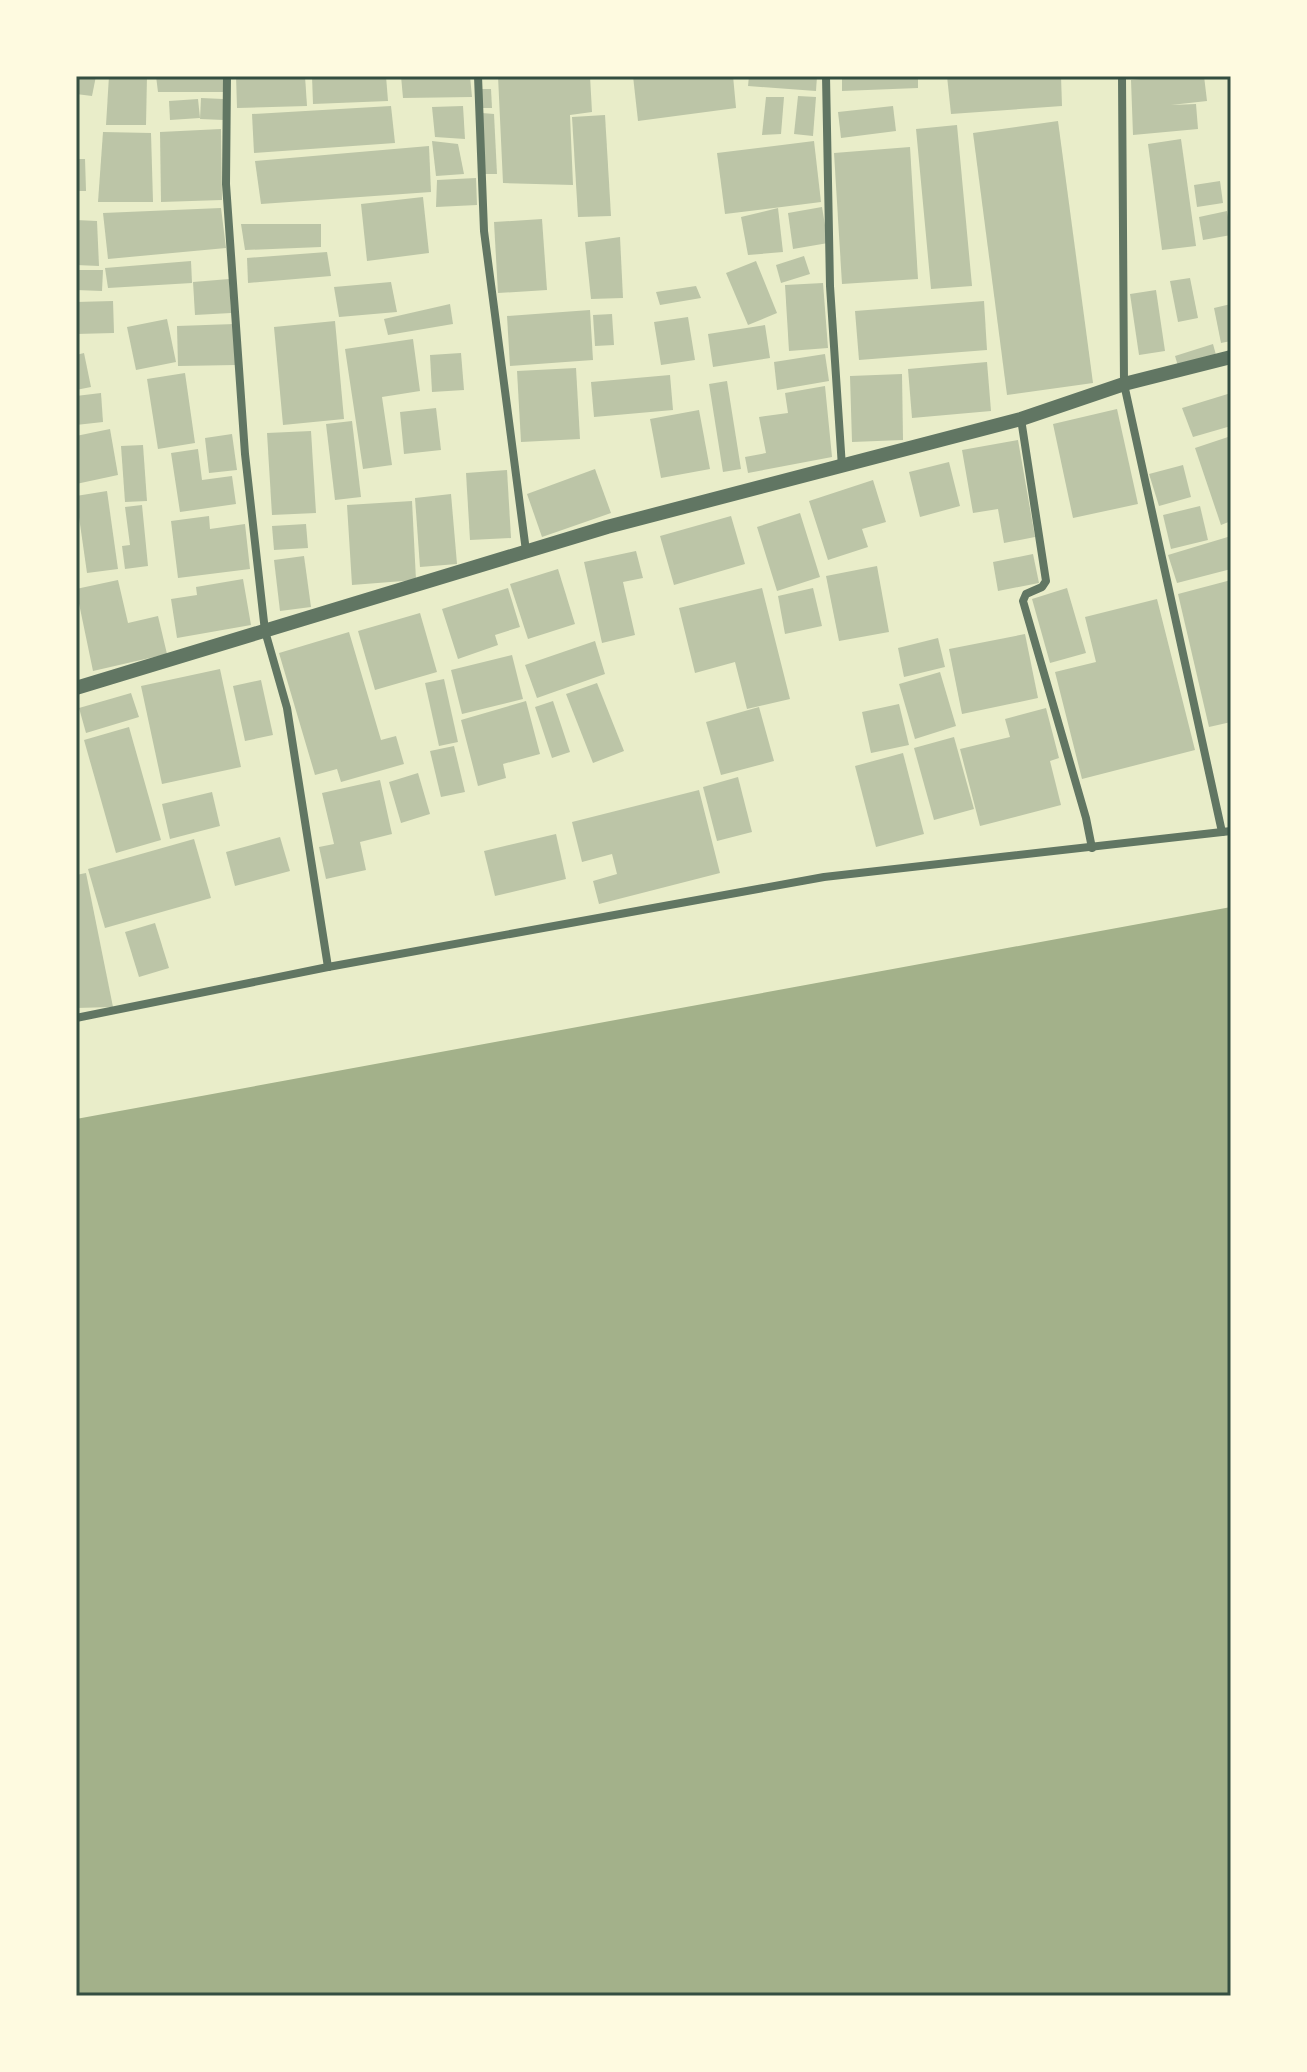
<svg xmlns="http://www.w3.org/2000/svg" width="1307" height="2072" viewBox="0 0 1307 2072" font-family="Signika,sans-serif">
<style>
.water{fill:#a3b18a}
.building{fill:#bcc5a7}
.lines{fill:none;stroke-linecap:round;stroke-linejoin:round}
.minor{stroke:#617663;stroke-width:8}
.tertiary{stroke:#617663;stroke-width:14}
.neatline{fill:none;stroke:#344e41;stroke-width:3}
</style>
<rect width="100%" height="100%" fill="#e9edc9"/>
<polygon class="water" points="1231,907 1231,1996 76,1996 76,1119"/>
<g class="building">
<polygon points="76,76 96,76 92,96 76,94"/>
<polygon points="109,76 147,76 146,125 106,125"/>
<polygon points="156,76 223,76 224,92 158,92"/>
<polygon points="236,76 305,76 307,106 237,108"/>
<polygon points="312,76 386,76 388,101 313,104"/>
<polygon points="401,76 470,76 472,97 403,98"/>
<polygon points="498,76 590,76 592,112 570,115 573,185 503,183"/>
<polygon points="633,76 733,76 736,108 638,121"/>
<polygon points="749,76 817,76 816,91 748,86"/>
<polygon points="842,76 918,76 918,88 842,91"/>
<polygon points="947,76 1061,76 1062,106 951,114"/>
<polygon points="1170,76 1204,76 1207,101 1171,105 1196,104 1198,129 1133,135 1131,80"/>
<polygon points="481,89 491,89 492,108 482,108"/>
<polygon points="798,96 816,97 813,136 794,134"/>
<polygon points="766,97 784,97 781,134 762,135"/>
<polygon points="201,98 223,99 224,120 200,119"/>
<polygon points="198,99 200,118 170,120 169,101"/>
<polygon points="391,106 395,143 254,153 252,114"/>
<polygon points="463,106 465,139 435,137 432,107"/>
<polygon points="893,106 896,131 841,138 838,112"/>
<polygon points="482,113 494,114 497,174 485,174"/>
<polygon points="605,115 611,216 578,217 572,117"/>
<polygon points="1058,121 1093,383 1007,395 973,133"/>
<polygon points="957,125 972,286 931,289 916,129"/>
<polygon points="221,129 222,200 161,202 160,132"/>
<polygon points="103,132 151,133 153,202 98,202"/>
<polygon points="1181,139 1196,246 1162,250 1148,144"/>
<polygon points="432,141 458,144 464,174 436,176"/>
<polygon points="814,141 821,202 725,214 717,153"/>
<polygon points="429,146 431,192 261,204 255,161"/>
<polygon points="910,147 918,279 842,284 834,153"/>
<polygon points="76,159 85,159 86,191 76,191"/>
<polygon points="476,178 477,205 436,207 437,180"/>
<polygon points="1220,181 1223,203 1197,207 1194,185"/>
<polygon points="423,197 429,253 367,261 361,204"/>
<polygon points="822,207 828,243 793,249 788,213"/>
<polygon points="221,208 226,248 108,259 103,213"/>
<polygon points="778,208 783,252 748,255 741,217"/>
<polygon points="1227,211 1231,235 1203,240 1199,217"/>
<polygon points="542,219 547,290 498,293 494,222"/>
<polygon points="76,220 97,221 99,266 76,265"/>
<polygon points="241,224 321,224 321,247 245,250"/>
<polygon points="620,237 623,298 591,299 585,242"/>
<polygon points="327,252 331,276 248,283 247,258"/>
<polygon points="804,256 810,274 781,283 776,265"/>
<polygon points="191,261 192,283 108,288 105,268"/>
<polygon points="756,261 777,313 748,325 726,273"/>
<polygon points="76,270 103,270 102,291 76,290"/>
<polygon points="1190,278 1198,318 1178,322 1170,281"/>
<polygon points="229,279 231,313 195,315 193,282"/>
<polygon points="391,282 397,312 339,317 334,287"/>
<polygon points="823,283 828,348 789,351 785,285"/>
<polygon points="696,286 701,298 660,305 656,292"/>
<polygon points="1156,290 1165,351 1139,355 1130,294"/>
<polygon points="113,301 114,333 76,334 76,302"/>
<polygon points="984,301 987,350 859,360 855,311"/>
<polygon points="450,304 453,324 388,335 384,319"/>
<polygon points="1231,304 1231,341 1221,343 1214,308"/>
<polygon points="590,310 593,360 510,366 507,316"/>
<polygon points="612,314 614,345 595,346 593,315"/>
<polygon points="688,317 695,360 661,365 654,322"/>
<polygon points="167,319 176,362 136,370 127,327"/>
<polygon points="335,321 344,419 283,425 274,327"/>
<polygon points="235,324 236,365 178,366 177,326"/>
<polygon points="765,325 770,358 713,367 708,334"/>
<polygon points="413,339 420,391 382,397 392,465 363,469 345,349"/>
<polygon points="1213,344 1216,355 1178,366 1175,356"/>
<polygon points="84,353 91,387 76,390 76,355"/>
<polygon points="461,353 464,390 432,392 430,355"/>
<polygon points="825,354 829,381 777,390 774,362"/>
<polygon points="987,362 991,411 912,418 908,369"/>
<polygon points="576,368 580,439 521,442 517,371"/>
<polygon points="185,373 195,443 158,449 147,379"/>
<polygon points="902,374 903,440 852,442 850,376"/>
<polygon points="670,375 673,410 594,417 591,382"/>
<polygon points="727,381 741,469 723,472 709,384"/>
<polygon points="825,386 832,457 748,473 745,457 766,453 759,417 788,413 785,393"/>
<polygon points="101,393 103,422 76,425 76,396"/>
<polygon points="1231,393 1231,426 1193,437 1182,408"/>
<polygon points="436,408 441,450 404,454 400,412"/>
<polygon points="1117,409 1138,504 1073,518 1053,424"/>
<polygon points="699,410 710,469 661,478 650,419"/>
<polygon points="352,421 361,497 335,500 326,424"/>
<polygon points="110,429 118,475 76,484 76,436"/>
<polygon points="311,431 316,513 272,515 267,433"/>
<polygon points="232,434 237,470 209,473 205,438"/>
<polygon points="1231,436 1231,521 1221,525 1195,448"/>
<polygon points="1018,440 1035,537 1004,543 998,509 973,513 962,450"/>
<polygon points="143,445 147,501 125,502 121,446"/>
<polygon points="198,449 202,480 232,476 236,504 180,512 171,453"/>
<polygon points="949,462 960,506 920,517 909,472"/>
<polygon points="1183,465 1191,497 1159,506 1149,474"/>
<polygon points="595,469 611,513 542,537 527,494"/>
<polygon points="507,470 511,538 470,540 466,473"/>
<polygon points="873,480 886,522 862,529 868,547 828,560 809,501"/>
<polygon points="107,491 118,569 87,573 76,496"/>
<polygon points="451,494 457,564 420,567 415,498"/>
<polygon points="412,501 416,580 352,585 347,505"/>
<polygon points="142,505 148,566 125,569 122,546 130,545 125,507"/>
<polygon points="1200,506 1208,540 1171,549 1163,515"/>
<polygon points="800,513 820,577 777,591 757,527"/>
<polygon points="209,516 210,529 245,524 250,569 178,578 171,521"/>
<polygon points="731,516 745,564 674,585 660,536"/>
<polygon points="306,524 308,548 274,550 272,526"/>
<polygon points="1231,536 1231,569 1177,583 1168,555"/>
<polygon points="636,551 643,578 623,582 635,635 602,643 584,562"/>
<polygon points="1033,554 1039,583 998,591 993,562"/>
<polygon points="304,556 311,607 280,611 274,560"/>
<polygon points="877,566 889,632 839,641 826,576"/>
<polygon points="558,569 575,624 528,639 510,584"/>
<polygon points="243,579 251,625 177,638 171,599 197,595 196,587"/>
<polygon points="118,580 128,623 158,616 167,654 93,671 76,589"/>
<polygon points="1231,580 1231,722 1209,727 1178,594"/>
<polygon points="508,588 520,627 495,635 498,645 458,659 442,609"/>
<polygon points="762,588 790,699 747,709 735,662 695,673 679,608"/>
<polygon points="813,588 822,626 785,634 778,596"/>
<polygon points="1067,588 1086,653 1050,663 1032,599"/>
<polygon points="1157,599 1195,750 1082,779 1055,672 1096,662 1085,617"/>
<polygon points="420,613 437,672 375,690 358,631"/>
<polygon points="349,632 381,740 396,736 404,764 341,782 337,769 315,775 279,653"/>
<polygon points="1025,634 1038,698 962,714 949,649"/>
<polygon points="938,638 945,667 904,677 898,648"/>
<polygon points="595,641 605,674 537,698 525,665"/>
<polygon points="512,655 523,699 462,714 451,670"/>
<polygon points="220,669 241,767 162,784 141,686"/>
<polygon points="940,672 956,726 915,739 899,684"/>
<polygon points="444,679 458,742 439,746 425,683"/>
<polygon points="261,680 273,735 245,741 233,686"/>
<polygon points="597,683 624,751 593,763 566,694"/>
<polygon points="131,693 139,717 86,733 79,708"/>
<polygon points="526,701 540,754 503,764 506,778 478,786 461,720"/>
<polygon points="553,701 570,752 552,758 535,707"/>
<polygon points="899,704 909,745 871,753 862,712"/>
<polygon points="759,707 774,761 721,775 706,722"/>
<polygon points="1046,708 1059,758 1050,761 1061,805 980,826 960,749 1010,737 1005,719"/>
<polygon points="129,727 161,840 116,853 84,740"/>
<polygon points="954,737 974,809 934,820 914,748"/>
<polygon points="454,746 465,792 441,797 430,751"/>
<polygon points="903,753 924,834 876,847 855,766"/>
<polygon points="418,773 430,814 401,823 389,782"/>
<polygon points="738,777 752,832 717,841 703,787"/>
<polygon points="380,780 392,834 360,842 366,870 326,879 319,847 334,844 322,793"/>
<polygon points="699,790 720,873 599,904 593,881 617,874 612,854 582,862 572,822"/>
<polygon points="212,792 220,826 170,839 162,804"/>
<polygon points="556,834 566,879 495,896 484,851"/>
<polygon points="280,837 290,871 235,886 226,852"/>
<polygon points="194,839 211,898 105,928 88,869"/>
<polygon points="86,873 113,1007 76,1008 76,875"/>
<polygon points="155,923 169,968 139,977 125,932"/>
</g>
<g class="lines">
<g class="minor">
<polyline points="227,76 226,184 245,454 265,631 287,708 328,967"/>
<polyline points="478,76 484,231 526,551"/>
<polyline points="826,76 830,286 842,467"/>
<polyline points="1122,76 1124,384 1222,832"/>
<polyline points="1021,419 1046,581 1042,587 1026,594 1023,601 1086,818 1092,848"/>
<polyline points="76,1018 328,967 824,877 1231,831"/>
</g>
<polyline class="tertiary" points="76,688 607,527 1021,419 1124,384 1231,357"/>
</g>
<rect width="1307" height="2072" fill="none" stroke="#fefae0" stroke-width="156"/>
<rect x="78" y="78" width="1151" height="1916" class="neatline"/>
</svg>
